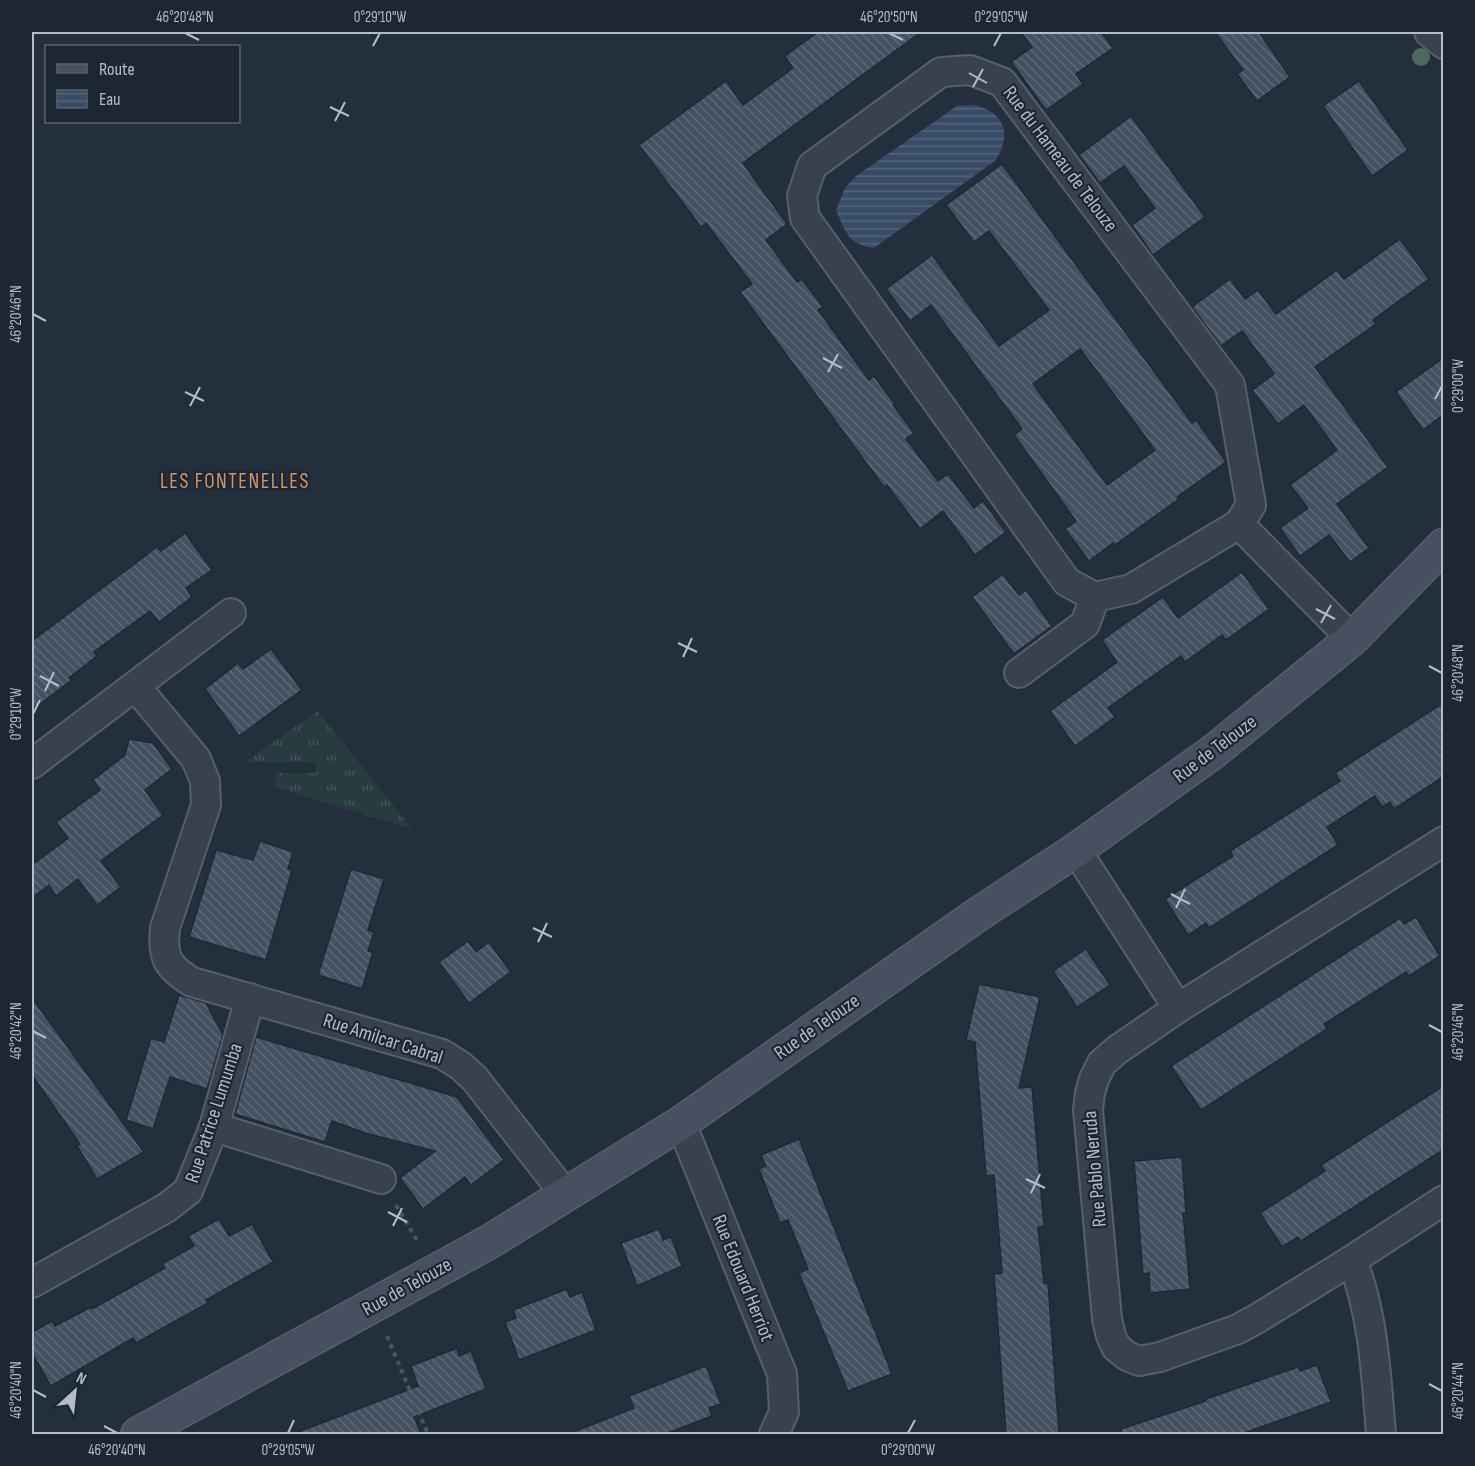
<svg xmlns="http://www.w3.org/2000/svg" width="1475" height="1466" viewBox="0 0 1475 1466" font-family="'Sofia Sans Condensed',sans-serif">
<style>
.grass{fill:url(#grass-tufts)}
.water{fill:url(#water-rules)}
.building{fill:url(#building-back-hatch);stroke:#1f2835;stroke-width:1.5;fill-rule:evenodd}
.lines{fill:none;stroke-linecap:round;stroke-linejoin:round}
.street-casing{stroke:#565f6c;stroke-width:32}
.secondary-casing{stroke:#565f6c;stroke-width:36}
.path{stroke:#44595c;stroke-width:4;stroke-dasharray:4.5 4.5;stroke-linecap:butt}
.street{stroke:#38414e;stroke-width:28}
.secondary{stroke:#465061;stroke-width:33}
.tree{fill:#4b6a5d}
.ticks{fill:none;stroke:#b4bcc9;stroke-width:2}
.labels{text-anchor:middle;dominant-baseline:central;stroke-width:4.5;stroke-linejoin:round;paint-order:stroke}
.street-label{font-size:20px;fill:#b4bcc9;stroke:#1d2633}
.neighbourhood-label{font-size:21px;letter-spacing:1.5px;fill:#d59563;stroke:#1d2633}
.neatline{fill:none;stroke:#b4bcc9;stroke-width:2}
.ticks-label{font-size:15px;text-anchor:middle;fill:#b4bcc9}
</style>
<defs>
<pattern id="grass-tufts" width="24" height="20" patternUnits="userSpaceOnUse" patternTransform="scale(1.5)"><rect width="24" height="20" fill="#263c3f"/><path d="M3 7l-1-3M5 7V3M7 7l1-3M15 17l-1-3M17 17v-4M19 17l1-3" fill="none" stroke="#435659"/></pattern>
<pattern id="water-rules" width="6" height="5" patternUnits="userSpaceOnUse" patternTransform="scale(1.5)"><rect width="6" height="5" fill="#394c67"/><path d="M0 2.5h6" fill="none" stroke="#53647b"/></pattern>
<pattern id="building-back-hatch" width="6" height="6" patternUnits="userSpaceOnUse" patternTransform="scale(1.5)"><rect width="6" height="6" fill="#455162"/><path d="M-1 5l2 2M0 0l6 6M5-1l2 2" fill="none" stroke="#5d6877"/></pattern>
</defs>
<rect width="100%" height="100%" fill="#242f3e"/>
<polygon class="grass" points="318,711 412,829 274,787 278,773 315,773 316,762 245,762"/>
<path class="water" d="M 957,106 C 964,106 974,104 981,107 C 1007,116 1010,138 996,160 L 874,248 C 849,245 845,232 836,210 L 845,188 L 856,176 Z"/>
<g class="building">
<polygon points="818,32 921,32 743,163 787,224 766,240 797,282 802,279 823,307 818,310 869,380 874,376 895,404 893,405 914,433 906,439 938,481 948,474 974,508 983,501 1006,532 975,555 943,511 920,529 887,485 884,487 740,292 752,284 706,223 701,227 639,145 726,81 743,105 793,68 785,56"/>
<polygon points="1021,32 1101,32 1113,48 1076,74 1083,84 1046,110 1011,62 1032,47"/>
<polygon points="1215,32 1259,32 1290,77 1257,101 1237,74 1243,70"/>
<polygon points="1359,81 1408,150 1372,176 1323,106"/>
<polygon points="1131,116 1205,217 1153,255 1132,225 1155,208 1124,166 1100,183 1079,155"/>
<path d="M 1002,164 L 1192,423 L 1196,420 L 1226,462 L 1177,497 L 1179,499 L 1115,545 L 1113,543 L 1089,561 L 1065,529 L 1076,521 L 1014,435 L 1022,429 L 931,305 L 910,321 L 886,289 L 932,255 L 999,346 L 1049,310 L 989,231 L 974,242 L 946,205 ZM 1080,349 L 1155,450 L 1107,485 L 1033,384 Z"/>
<polygon points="1400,239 1429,279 1373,320 1376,324 1315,367 1388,467 1337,504 1369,548 1350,562 1329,535 1300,556 1280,528 1308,508 1290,485 1337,450 1304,405 1278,424 1252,390 1274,374 1242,331 1221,346 1192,307 1230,279 1245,299 1258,290 1276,314 1337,270 1344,279"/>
<polygon points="1443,358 1443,415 1423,430 1396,392"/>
<polygon points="185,533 212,570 186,588 192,597 159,622 150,611 94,652 97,656 69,678 72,680 32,710 32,641 157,547 161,551"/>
<polygon points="1242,572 1269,609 1226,640 1222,635 1185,662 1181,656 1108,708 1115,717 1075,746 1050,711 1117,662 1102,640 1163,597 1178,618"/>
<polygon points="1003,574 1019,595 1026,590 1052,626 1014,654 972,597"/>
<polygon points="271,649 302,690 239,736 205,689 238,663 243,669"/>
<polygon points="1443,703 1443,777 1394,809 1390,802 1382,807 1375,796 1327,827 1338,845 1209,928 1206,923 1188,935 1165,899 1233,856 1230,851 1340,781 1335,773"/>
<polygon points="129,739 153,743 172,769 145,790 163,815 101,861 121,887 97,905 78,879 56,896 49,885 32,898 32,865 68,838 56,822 100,790 93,780 125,755"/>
<polygon points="260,841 293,852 288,869 292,870 266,960 189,937 216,850 253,860"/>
<polygon points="351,869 384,879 368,930 374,932 368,951 373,952 362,989 318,975"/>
<polygon points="1416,917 1440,956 1409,976 1406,972 1324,1024 1327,1029 1201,1110 1171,1066 1400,918 1404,924"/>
<polygon points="468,941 476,952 489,942 511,972 469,1003 439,962"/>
<polygon points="1086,949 1110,985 1077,1007 1053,971"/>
<polygon points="979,984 1040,997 1019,1088 1032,1087 1044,1227 1038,1227 1044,1283 1048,1283 1059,1434 1006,1434 994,1274 1002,1273 994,1175 986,1176 975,1042 966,1040"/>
<polygon points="179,995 206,1003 223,1035 207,1089 170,1077 153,1129 126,1120 151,1038 164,1042"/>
<polygon points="32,998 144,1152 97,1179 77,1146 80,1144 32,1075"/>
<polygon points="256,1037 457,1097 504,1160 471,1185 465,1177 423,1209 400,1178 435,1151 365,1133 332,1121 325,1142 235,1114"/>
<polygon points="1443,1086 1443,1150 1301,1241 1298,1237 1282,1247 1260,1213 1325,1171 1321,1165"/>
<polygon points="799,1139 892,1374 848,1391 799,1273 808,1269 788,1220 780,1223 759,1169 766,1166 761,1155"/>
<polygon points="1182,1157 1186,1213 1183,1213 1190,1289 1150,1293 1149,1273 1143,1274 1134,1161"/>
<polygon points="219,1219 229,1236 252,1224 273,1262 206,1300 208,1303 136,1343 133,1338 51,1386 32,1353 32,1332 52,1321 55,1326 91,1307 92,1309 165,1268 162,1264 194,1246 188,1236"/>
<polygon points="659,1229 663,1240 671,1237 682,1266 637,1286 621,1243"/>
<polygon points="567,1289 570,1297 582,1292 596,1330 519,1360 505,1322 516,1318 513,1310"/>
<polygon points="457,1348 459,1356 471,1351 486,1389 414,1417 421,1434 298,1434 298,1432 418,1386 411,1366"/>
<polygon points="1317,1365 1331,1402 1241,1434 1121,1434 1121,1429 1206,1401 1206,1399 1298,1367 1300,1371"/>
<polygon points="706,1366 721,1404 709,1408 712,1416 665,1434 572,1434 571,1433 634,1408 629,1396"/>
</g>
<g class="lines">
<g class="street-casing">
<g id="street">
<polyline points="1429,32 1444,44"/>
<polygon points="970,70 1002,82 1230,385 1251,505 1239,524 1131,589 1095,597 1067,582 805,218 802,196 812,166 941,72"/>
<polyline points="1239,524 1352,639"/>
<polyline points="1019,673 1085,624 1095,597"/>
<path d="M 136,687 L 196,759 L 205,781 L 206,805 L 165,928 C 162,957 167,967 192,982 L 442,1054 L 461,1066 L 475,1079 L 565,1194"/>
<polyline points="32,764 231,613"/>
<polyline points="1444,841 1178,1008 1117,1050 1102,1063 1094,1079 1090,1093 1088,1110 1107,1319 1111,1336 1116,1347 1127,1356 1139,1361 1160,1357 1238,1329 1258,1318 1352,1260 1444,1200"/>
<polyline points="1076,850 1178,1008"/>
<polyline points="681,1123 782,1374 784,1412 774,1434"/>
<polyline points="214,1127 381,1179"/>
<path d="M 1352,1260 C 1374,1316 1376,1375 1381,1434"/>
<polyline points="32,1283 166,1208 188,1191 214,1127 250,998"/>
</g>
</g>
<g class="secondary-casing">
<polyline id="secondary" points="138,1434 489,1242 681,1123 977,915 1076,850 1213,752 1352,639 1444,545"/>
</g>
<g class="path">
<polyline points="396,1205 418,1242"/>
<polyline points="387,1336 428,1434"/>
</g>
<use href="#street" class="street"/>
<use href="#secondary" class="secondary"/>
</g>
<circle class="tree" cx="1421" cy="57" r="9"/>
<path class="ticks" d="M 185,33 L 199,40M 889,33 L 903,40M 373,46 L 380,33M 994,46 L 1001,33M 969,73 L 987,83M 973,87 L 983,69M 330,107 L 349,116M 335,121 L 345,102M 33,314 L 46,321M 823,358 L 842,368M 828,372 L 838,354M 185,392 L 204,401M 1435,399 L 1442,386M 190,406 L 200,387M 1316,609 L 1335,619M 1321,623 L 1331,605M 678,643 L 697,652M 683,657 L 692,638M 1429,666 L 1442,673M 40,676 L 59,686M 45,691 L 54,672M 33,714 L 40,700M 1171,894 L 1190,904M 1176,908 L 1185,889M 533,928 L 552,937M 538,942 L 547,923M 1429,1025 L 1442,1032M 33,1031 L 46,1038M 1026,1179 L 1045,1188M 1031,1193 L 1040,1174M 388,1212 L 407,1222M 393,1226 L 402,1208M 1429,1384 L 1442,1391M 33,1390 L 46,1397M 104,1426 L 117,1433M 288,1433 L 294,1420M 908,1433 L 915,1420"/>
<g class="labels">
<g class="street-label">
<text transform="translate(1060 159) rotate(53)">Rue du Hameau de Telouze</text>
<text transform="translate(1215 749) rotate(-37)">Rue de Telouze</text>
<text transform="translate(817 1027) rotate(-35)">Rue de Telouze</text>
<text transform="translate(383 1039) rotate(18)">Rue Amilcar Cabral</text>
<text transform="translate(214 1113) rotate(-72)">Rue Patrice Lumumba</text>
<text transform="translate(1095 1169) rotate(-95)">Rue Pablo Neruda</text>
<text transform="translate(743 1278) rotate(68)">Rue Edouard Herriot</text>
<text transform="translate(407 1287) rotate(-29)">Rue de Telouze</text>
</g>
<g class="neighbourhood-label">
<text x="235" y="481">LES FONTENELLES</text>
</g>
</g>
<rect width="1475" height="1466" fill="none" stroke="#1d2633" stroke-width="66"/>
<rect x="45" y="45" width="195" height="78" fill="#1d2633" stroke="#59626f" stroke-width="1.5"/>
<rect x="57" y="64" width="30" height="9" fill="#465061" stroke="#59626f" stroke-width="1.5"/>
<text x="99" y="75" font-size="18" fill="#b4bcc9">Route</text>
<rect x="57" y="90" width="30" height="18" fill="url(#water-rules)" stroke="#59626f" stroke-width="1.5"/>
<text x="99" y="105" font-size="18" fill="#b4bcc9">Eau</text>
<g transform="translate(75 1391) rotate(27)" stroke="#1d2633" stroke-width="4.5" paint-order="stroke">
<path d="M0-4.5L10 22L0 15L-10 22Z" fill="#b4bcc9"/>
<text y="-9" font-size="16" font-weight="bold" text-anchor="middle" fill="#b4bcc9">N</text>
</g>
<rect x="33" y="33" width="1409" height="1400" class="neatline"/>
<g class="ticks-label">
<text x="185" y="22">46°20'48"N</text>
<text x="380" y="22">0°29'10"W</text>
<text x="889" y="22">46°20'50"N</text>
<text x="1001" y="22">0°29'05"W</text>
<text transform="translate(16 314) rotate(-90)" y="5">46°20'46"N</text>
<text transform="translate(1458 386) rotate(-90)" y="5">0°29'00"W</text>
<text transform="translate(1458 673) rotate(-90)" y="5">46°20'48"N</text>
<text transform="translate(16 714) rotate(-90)" y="5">0°29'10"W</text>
<text transform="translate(16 1031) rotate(-90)" y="5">46°20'42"N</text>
<text transform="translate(1458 1032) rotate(-90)" y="5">46°20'46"N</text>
<text transform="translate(16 1390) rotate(-90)" y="5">46°20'40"N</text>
<text transform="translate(1458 1391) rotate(-90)" y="5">46°20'44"N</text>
<text x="117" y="1455">46°20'40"N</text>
<text x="288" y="1455">0°29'05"W</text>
<text x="908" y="1455">0°29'00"W</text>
</g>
</svg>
